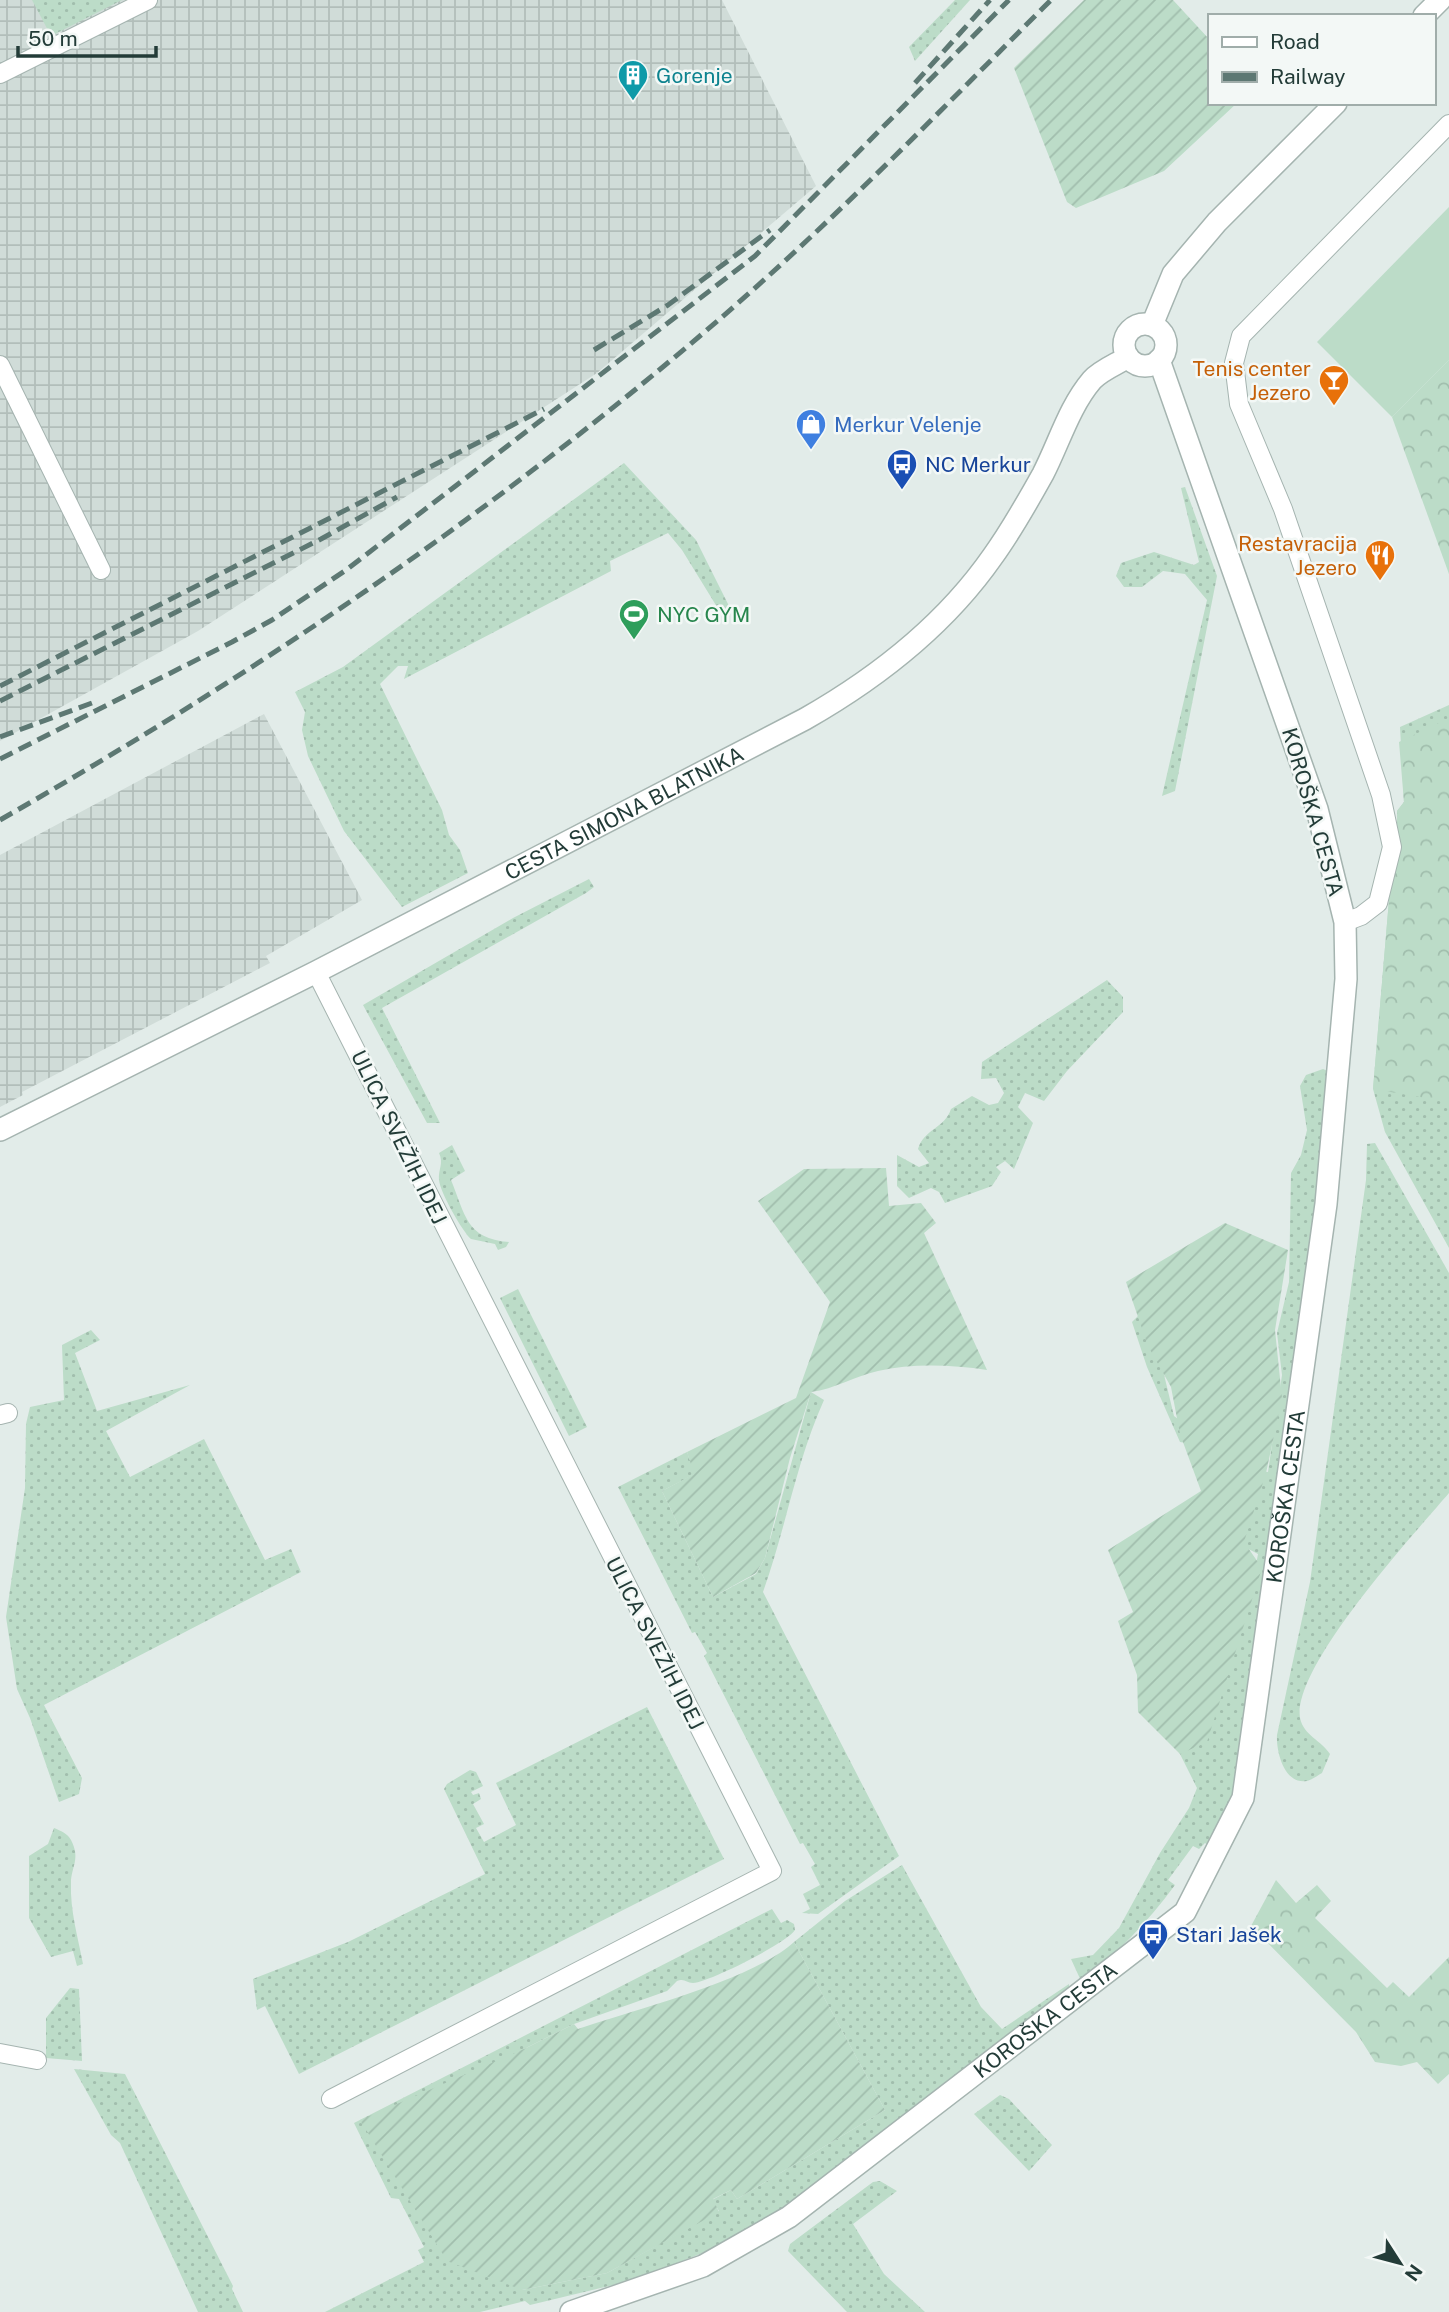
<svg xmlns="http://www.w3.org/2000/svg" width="1449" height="2312" viewBox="0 0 1449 2312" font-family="'Public Sans',sans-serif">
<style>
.industrial{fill:url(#industrial-grid)}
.grass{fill:url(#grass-dots)}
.forest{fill:url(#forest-crowns)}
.garden{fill:url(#garden-furrows)}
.pitch{fill:#bcdcc8}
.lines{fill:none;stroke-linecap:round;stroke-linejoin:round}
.minor-casing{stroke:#a5b4b0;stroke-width:20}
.tertiary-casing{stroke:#a5b4b0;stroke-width:24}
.minor{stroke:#fff;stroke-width:18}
.tertiary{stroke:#fff;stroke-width:21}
.rail{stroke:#5d7873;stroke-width:5;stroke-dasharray:14 7;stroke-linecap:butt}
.labels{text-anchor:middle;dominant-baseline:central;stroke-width:5;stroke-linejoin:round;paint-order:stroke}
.culture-label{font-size:21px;fill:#0d838f;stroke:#f3f8f6;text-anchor:start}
.food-label{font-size:21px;fill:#c56008;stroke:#f3f8f6;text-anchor:end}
.shop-label{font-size:21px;fill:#366cbe;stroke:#f3f8f6;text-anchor:start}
.transit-label{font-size:21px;fill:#164399;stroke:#f3f8f6;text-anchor:start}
.leisure-label{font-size:21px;fill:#27864d;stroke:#f3f8f6;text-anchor:start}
.street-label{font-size:21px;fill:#233c38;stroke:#f3f8f6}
</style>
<defs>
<pattern id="industrial-grid" width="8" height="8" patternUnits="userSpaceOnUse" patternTransform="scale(1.75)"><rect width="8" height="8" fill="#d0dcd8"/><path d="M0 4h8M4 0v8" fill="none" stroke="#b2beba"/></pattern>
<pattern id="grass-dots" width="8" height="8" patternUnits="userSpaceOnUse" patternTransform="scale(1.75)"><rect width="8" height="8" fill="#bcdcc8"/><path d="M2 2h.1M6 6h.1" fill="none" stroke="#a1bead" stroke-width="1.8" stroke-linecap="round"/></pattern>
<pattern id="forest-crowns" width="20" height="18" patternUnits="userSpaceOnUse" patternTransform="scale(1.75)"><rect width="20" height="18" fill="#bcdcc8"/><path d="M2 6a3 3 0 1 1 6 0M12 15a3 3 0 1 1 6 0" fill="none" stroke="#a1bead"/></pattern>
<pattern id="garden-furrows" width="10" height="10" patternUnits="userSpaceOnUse" patternTransform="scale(1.75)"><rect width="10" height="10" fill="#bcdcc8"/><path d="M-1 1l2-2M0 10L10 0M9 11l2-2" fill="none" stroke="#a1bead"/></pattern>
</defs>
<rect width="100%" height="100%" fill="#e2ece9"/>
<g class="industrial">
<polygon points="0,0 722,0 816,186 597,373 198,631 0,741"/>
<polygon points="264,714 362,900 266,956 270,963 22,1092 23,1095 0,1107 0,855"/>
</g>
<g class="grass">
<polygon points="32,0 122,0 51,36"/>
<polygon points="955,0 970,0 915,61 909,47"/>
<polygon points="624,463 696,540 731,610 722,615 682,550 668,533 610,561 611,571 404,679 408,666 398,666 380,684 442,810 449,835 460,850 468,873 402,907 344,831 308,756 302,730 305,712 295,692 343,667"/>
<polygon points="1185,487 1217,576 1175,791 1162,796 1207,600 1185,574 1163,571 1142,587 1124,587 1116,576 1121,563 1154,552 1194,565 1199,562 1181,488"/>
<polygon points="1449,705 1449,1248 1385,1132 1373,1089 1390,888 1398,861 1397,811 1404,802 1400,727"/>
<polygon points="589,879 594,887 586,893 382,1008 440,1123 427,1123 363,1005 513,918"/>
<path d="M 1107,980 L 1123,997 L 1123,1012 L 1067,1071 L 1044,1101 L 1025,1093 L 1018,1107 L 1033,1123 L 1014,1169 L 1005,1161 L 996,1167 L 1001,1172 L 992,1186 L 945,1203 L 939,1192 L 931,1188 L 909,1198 L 897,1186 L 897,1155 L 919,1167 L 929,1163 L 918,1149 C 924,1129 945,1128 951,1109 L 972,1096 L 989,1105 L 998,1103 L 1004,1093 L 996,1078 L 981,1079 L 982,1062 Z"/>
<path d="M 1323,1069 L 1330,1072 L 1319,1174 L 1236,1795 L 1209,1846 L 1205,1843 L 1199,1849 L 1193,1846 L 1168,1880 L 1175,1885 C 1147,1923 1117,1953 1082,1983 L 1071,1959 L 1093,1955 L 1119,1928 L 1160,1853 L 1189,1808 L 1197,1788 L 1178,1750 L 1247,1613 L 1258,1554 L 1229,1539 L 1260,1471 L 1268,1472 L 1282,1375 L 1277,1333 L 1289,1282 L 1291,1173 L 1301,1155 L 1307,1130 L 1300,1086 L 1306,1075 Z"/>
<path d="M 1375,1143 L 1449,1273 L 1449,1493 C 1414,1534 1292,1667 1300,1718 C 1304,1736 1321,1740 1330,1754 L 1322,1773 C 1318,1775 1312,1780 1307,1781 C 1284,1785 1276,1751 1277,1735 L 1310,1582 L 1366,1180 L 1367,1144 Z"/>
<path d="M 452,1145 L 465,1171 L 451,1180 C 465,1214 466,1239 509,1242 L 506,1247 L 498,1250 L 495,1244 L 471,1239 C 462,1231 440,1192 439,1180 C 438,1169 444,1164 439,1153 Z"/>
<polygon points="518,1289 587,1427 569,1436 500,1298"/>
<polygon points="1140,1314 1152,1325 1174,1416 1182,1422 1186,1443 1180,1442 1147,1367 1132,1322"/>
<polygon points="91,1330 100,1340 75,1353 97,1411 190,1385 106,1431 130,1477 204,1439 265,1560 291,1549 301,1572 44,1705 82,1778 79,1794 59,1802 30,1718 17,1689 6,1617 25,1488 26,1424 30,1407 64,1400 62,1345"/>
<path d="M 811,1392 L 824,1400 C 796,1462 786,1528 763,1592 L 899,1856 L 818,1914 L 802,1913 L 810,1909 L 803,1894 L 820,1885 L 811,1867 L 815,1864 L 803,1843 L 800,1844 L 704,1656 L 707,1653 L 695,1632 L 692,1633 L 618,1487 L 687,1452 L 695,1474 L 662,1491 L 713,1597 L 756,1574 L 765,1558 Z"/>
<polygon points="647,1707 724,1859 299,2074 265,2006 257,2010 253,1979 348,1942 485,1874 444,1789 447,1784 470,1770 476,1772 483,1786 471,1792 473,1795 479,1793 481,1799 473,1804 484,1824 476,1828 484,1842 516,1825 496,1783"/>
<path d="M 54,1828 C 61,1831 67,1833 71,1840 C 81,1859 71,1867 71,1883 C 70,1911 78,1937 83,1964 L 77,1966 L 73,1951 L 51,1957 L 29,1918 L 29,1856 L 48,1844 Z"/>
<path d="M 902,1865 L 981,2007 L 1002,2029 L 1069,1984 L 1069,1990 L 788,2205 L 722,2245 L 638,2279 L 530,2305 L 525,2301 L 480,2312 L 325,2312 L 424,2262 L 418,2250 L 424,2247 L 399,2199 L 391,2198 L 354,2123 L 772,1909 L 781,1923 L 787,1920 L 794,1924 L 795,1930 C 787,1943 709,1982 693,1983 C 686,1983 685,1978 677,1981 L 667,1991 L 574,2024 L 524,2049 L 522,2290 L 607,2273 L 719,2211 L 712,2200 L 731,2190 L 737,2199 L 885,2110 L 794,1942 L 845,1901 Z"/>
<polygon points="70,1988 79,1989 82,2061 46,2058 46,2018"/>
<polygon points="74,2069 125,2074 233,2286 232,2289 243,2312 198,2312 120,2143 111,2135"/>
<polygon points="1000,2095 1009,2099 1052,2145 1029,2171 974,2114"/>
<polygon points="880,2181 897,2191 853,2224 884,2274 925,2312 847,2312 788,2251 790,2244 873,2182"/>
</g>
<g class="forest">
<polygon points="1449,360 1449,574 1392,417"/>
<polygon points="1449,718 1449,1102 1373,1089 1390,888 1398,861 1397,811 1404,802 1399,742"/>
<polygon points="1276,1880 1296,1903 1317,1885 1331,1901 1315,1918 1387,1988 1393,1982 1409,1997 1449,1957 1449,2074 1438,2084 1417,2062 1401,2066 1375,2062 1356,2032 1251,1926"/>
</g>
<g class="garden">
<polygon points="1084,0 1173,0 1209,39 1209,103 1237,103 1164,171 1076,208 1067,202 1014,68"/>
<path d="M 886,1168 L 889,1206 L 921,1203 L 936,1223 L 924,1233 L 987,1370 C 952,1365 913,1363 878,1371 C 855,1376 835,1389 811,1392 L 790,1458 L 765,1558 L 756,1573 L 713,1597 L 662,1491 L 694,1474 L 687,1452 L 796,1398 L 830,1302 L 758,1201 L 804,1169 Z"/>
<polygon points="1225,1223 1288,1250 1275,1330 1282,1398 1266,1473 1244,1542 1262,1568 1207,1742 1180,1754 1138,1712 1137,1675 1118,1621 1133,1612 1108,1550 1201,1491 1180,1434 1171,1387 1148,1346 1126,1282"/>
<path d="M 794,1942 L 885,2110 L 737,2199 L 731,2190 L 713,2199 L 719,2212 L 607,2273 L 522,2290 L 447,2261 L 360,2120 L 524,2049 L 574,2024 L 578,2029 C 634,2010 753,1980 794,1942 Z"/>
</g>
<polygon class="pitch" points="1449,207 1449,360 1392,417 1317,342"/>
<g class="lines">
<g class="minor-casing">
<g id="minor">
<polyline points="0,74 148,0"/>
<polyline points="0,365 101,570"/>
<polyline points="1345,922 1361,916 1378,903 1392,847 1381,795 1283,509 1239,404 1234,363 1241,336 1449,124"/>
<polyline points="316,972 772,1871 331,2099"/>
<polyline points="0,1415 8,1413"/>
<polyline points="0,2053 37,2060"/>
</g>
</g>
<g class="tertiary-casing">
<g id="tertiary">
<polyline points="1424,16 1440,0"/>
<circle cx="1145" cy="345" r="21"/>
<polyline points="1152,325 1173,274 1217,222 1336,103"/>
<path id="s1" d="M 0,1130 L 316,972 L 805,719 C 877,678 945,625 993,556 C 1011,531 1028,501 1043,474 C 1059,443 1069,407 1092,380 C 1101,370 1117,364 1128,357"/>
<path id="s2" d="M 571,2312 L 703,2266 L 789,2217 L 1185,1912 L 1243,1798 L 1326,1204 L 1346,979 L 1345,922 L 1317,809 L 1159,360"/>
</g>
</g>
<use href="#minor" class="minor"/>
<use href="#tertiary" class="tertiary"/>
<g class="rail">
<polyline points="915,83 990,0"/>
<polyline points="594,350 668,305 770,230"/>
<polyline points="0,686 544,409"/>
<polyline points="0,701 321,539 397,497"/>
<polyline points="0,737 92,703"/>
<polyline points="0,759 232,642 272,620 346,570 755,256 1009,0"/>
<path d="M 0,820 C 248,678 483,520 701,335 C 825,230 937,114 1051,0"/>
</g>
</g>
<defs>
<g id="building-pin" transform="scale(1.575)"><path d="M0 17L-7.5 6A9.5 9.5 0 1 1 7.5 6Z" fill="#0f9aa8" stroke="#f3f8f6"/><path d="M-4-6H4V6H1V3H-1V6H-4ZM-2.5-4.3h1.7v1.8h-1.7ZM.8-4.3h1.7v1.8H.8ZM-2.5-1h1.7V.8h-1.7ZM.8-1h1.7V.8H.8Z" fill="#fff"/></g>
<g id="bar-pin" transform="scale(1.575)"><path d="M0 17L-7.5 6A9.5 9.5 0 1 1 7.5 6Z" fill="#e8710a" stroke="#f3f8f6"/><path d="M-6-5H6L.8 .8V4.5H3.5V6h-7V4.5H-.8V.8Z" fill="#fff"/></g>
<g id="shop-pin" transform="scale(1.575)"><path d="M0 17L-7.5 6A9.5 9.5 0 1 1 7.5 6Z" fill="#3f7fe0" stroke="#f3f8f6"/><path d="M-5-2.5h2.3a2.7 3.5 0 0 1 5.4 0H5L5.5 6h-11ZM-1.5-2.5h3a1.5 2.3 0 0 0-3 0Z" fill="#fff"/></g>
<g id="bus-pin" transform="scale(1.575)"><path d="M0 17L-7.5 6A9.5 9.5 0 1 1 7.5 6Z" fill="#1a4fb4" stroke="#f3f8f6"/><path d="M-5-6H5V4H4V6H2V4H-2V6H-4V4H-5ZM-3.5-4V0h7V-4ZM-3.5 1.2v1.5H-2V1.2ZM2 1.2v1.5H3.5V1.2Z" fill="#fff"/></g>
<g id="restaurant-pin" transform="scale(1.575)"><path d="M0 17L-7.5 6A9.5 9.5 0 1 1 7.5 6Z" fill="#e8710a" stroke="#f3f8f6"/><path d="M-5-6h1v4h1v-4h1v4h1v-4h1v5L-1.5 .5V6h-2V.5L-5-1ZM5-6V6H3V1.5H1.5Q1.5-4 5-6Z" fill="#fff"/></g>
<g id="stadium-pin" transform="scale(1.575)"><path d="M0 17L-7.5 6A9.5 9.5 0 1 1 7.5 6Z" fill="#2e9e5b" stroke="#f3f8f6"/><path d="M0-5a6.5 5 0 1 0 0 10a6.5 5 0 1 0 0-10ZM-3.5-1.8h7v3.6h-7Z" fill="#fff"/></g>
</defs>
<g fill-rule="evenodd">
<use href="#building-pin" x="633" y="75"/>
<use href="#bar-pin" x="1334" y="380"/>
<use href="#shop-pin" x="811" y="424"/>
<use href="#bus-pin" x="902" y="464"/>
<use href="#restaurant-pin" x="1380" y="555"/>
<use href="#stadium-pin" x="634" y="614"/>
<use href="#bus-pin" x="1153" y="1934"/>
</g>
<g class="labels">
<g class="culture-label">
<text x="656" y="75">Gorenje</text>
</g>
<g class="food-label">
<text x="1311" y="368">Tenis center<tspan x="1311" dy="24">Jezero</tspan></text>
<text x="1357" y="543">Restavracija<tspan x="1357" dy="24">Jezero</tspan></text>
</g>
<g class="shop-label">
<text x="834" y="424">Merkur Velenje</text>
</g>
<g class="transit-label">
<text x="925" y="464">NC Merkur</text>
<text x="1176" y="1934">Stari Jašek</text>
</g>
<g class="leisure-label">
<text x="657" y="614">NYC GYM</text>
</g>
<g class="street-label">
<text stroke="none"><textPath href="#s1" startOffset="700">CESTA SIMONA BLATNIKA</textPath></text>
<text transform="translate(1313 812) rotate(74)">KOROŠKA CESTA</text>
<text transform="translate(399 1137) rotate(64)">ULICA SVEŽIH IDEJ</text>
<text stroke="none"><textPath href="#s2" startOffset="1171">KOROŠKA CESTA</textPath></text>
<text transform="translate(655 1643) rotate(63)">ULICA SVEŽIH IDEJ</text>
<text stroke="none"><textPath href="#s2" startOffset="562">KOROŠKA CESTA</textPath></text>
</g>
</g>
<rect x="1208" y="14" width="228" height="91" fill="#f3f8f6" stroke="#a0adaa" stroke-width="2"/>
<rect x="1222" y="37" width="35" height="10" fill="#ffffff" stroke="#a0adaa" stroke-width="2"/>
<text x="1270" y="49" font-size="21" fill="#233c38">Road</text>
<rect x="1222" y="72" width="35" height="10" fill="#5d7873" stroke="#a0adaa" stroke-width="2"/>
<text x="1270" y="84" font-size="21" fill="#233c38">Railway</text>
<g transform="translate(1400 2263) rotate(126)" stroke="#f3f8f6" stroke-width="5" paint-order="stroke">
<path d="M0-5L12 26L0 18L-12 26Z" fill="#233c38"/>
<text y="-10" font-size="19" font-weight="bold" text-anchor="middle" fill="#233c38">N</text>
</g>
<path d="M18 46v10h138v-10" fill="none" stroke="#233c38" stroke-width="3.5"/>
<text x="28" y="46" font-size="21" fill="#233c38" stroke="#f3f8f6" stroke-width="5" paint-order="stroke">50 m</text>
</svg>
